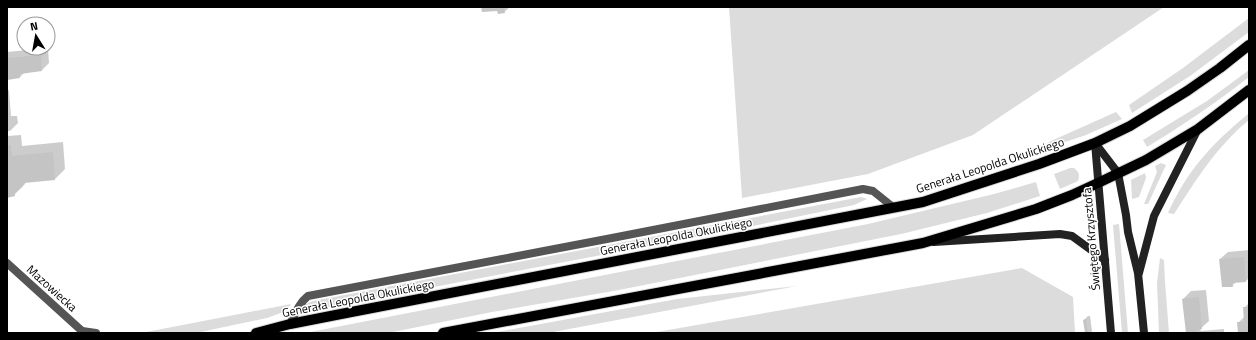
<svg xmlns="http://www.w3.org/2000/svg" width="1256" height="340" viewBox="0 0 1256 340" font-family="'Titillium Web',sans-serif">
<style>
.green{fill:#dcdcdc}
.shadow{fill:#0003}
.building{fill:#c4c4c4}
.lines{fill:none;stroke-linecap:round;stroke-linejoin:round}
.primary-casing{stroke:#dbdbdb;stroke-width:12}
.lane{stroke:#555;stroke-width:8}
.street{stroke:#555;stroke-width:8}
.secondary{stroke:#222;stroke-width:8}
.primary{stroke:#000;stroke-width:10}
.labels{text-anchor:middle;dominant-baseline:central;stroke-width:3;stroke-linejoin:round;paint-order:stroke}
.street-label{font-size:12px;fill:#000;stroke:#fff}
</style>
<rect width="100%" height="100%" fill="#fff"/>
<g class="green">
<polygon points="729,7 1164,7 973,135 868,174 742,198"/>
<polygon points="1249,18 1249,32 1190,76 1132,113 1129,105 1183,68"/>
<path d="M 1249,70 L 1249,77 C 1216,103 1183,125 1147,147 L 1143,140 L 1207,101 Z"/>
<polygon points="1116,112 1122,119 1086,135 1044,149 1044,145 1051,141"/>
<path d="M 1248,114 L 1249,116 L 1249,120 C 1217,146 1196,180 1174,214 L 1168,213 C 1188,169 1211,145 1248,114 Z"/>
<polygon points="1161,163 1166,165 1148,204 1144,204 1157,172 1155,166"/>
<path d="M 1070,168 L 1074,168 C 1079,172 1080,175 1078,181 L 1060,189 L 1054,174 Z"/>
<polygon points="1145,173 1146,178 1139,197 1132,199 1131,180"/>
<polygon points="1036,182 1040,196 987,213 901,234 619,290 492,312 388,333 305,333 868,224 994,194"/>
<polygon points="861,197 867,199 854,205 743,228 303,312 306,304 313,301"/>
<polygon points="1119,224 1128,333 1122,333 1113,225"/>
<polygon points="1160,258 1164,260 1165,282 1169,333 1159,333 1157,283"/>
<polygon points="1022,268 1073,297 1075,333 651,333"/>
<polygon points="797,286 548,333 492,333 677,299"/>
<polygon points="291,304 286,311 267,318 196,333 141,333"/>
</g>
<g class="shadow">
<polygon points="482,7 510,7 504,12 498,10"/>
<polygon points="48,48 49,63 42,70 24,73 20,77 7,79 7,52"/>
<polygon points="9,90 11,116 17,116 18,123 10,131 7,131 7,91"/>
<polygon points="21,135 22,146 63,142 65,169 55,179 26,182 25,184 14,195 7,196 7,136"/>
<polygon points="1249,250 1249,278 1246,281 1236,282 1232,286 1220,259 1228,252"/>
<polygon points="1206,290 1209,321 1200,329 1201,331 1224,329 1224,333 1187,333 1183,299 1191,291"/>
<polygon points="1249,303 1249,333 1246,333 1238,323 1245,316 1244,308"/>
<polygon points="1088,316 1090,316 1092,331 1090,333 1086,333 1084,320"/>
</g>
<g class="building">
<polygon points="481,7 504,7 505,13 498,14 497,11 482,12"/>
<polygon points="41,55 42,71 20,74 20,78 7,80 7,58"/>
<polygon points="7,145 11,145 12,156 53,152 55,180 24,183 22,187 15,193 15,196 7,198"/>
<polygon points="1244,257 1246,282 1232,283 1233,287 1222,287 1219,259"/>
<polygon points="1199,297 1202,329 1197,330 1197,333 1186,333 1182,299"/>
<polygon points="1243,307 1249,307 1249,333 1238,333 1237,322 1244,322"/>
<polygon points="1086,319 1088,333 1085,333 1083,320"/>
</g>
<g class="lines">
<g class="primary-casing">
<g id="primary">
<polyline points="256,333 290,324 341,314 923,202 1039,164 1095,143 1130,126 1187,91 1220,68 1249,45"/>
<polyline points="443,333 923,243 1036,209 1072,195 1098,183 1146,160 1198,129 1249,90"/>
</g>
</g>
<path class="lane" d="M 290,324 C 295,314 299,303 308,296 L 612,238 L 863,189 L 873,191 L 893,207"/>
<g class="street">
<polyline points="7,263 82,331 83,333"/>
<polyline points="82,331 96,333"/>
</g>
<g class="secondary">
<polyline points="1095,143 1118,173 1126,215 1128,232 1138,273 1144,333"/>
<polyline points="1095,143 1111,333"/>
<polyline points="934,242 1060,234 1072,236 1105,260"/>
<polyline points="1139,273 1154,216 1198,129"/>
</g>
<use href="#primary" class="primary"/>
</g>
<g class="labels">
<g class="street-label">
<text transform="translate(990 165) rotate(-18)">Generała Leopolda Okulickiego</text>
<text transform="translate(676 236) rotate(-11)">Generała Leopolda Okulickiego</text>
<text transform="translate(1091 239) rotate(-95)">Świętego Krzysztofa</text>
<text transform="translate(52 288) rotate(42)">Mazowiecka</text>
<text transform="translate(358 298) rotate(-11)">Generała Leopolda Okulickiego</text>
</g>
</g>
<rect width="1256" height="340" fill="none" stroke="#000000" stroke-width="16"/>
<g transform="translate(36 36) rotate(349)"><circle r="19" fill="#ffffff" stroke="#999999"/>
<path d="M0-3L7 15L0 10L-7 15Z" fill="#000000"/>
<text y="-6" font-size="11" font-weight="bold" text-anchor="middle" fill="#000000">N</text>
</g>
</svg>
